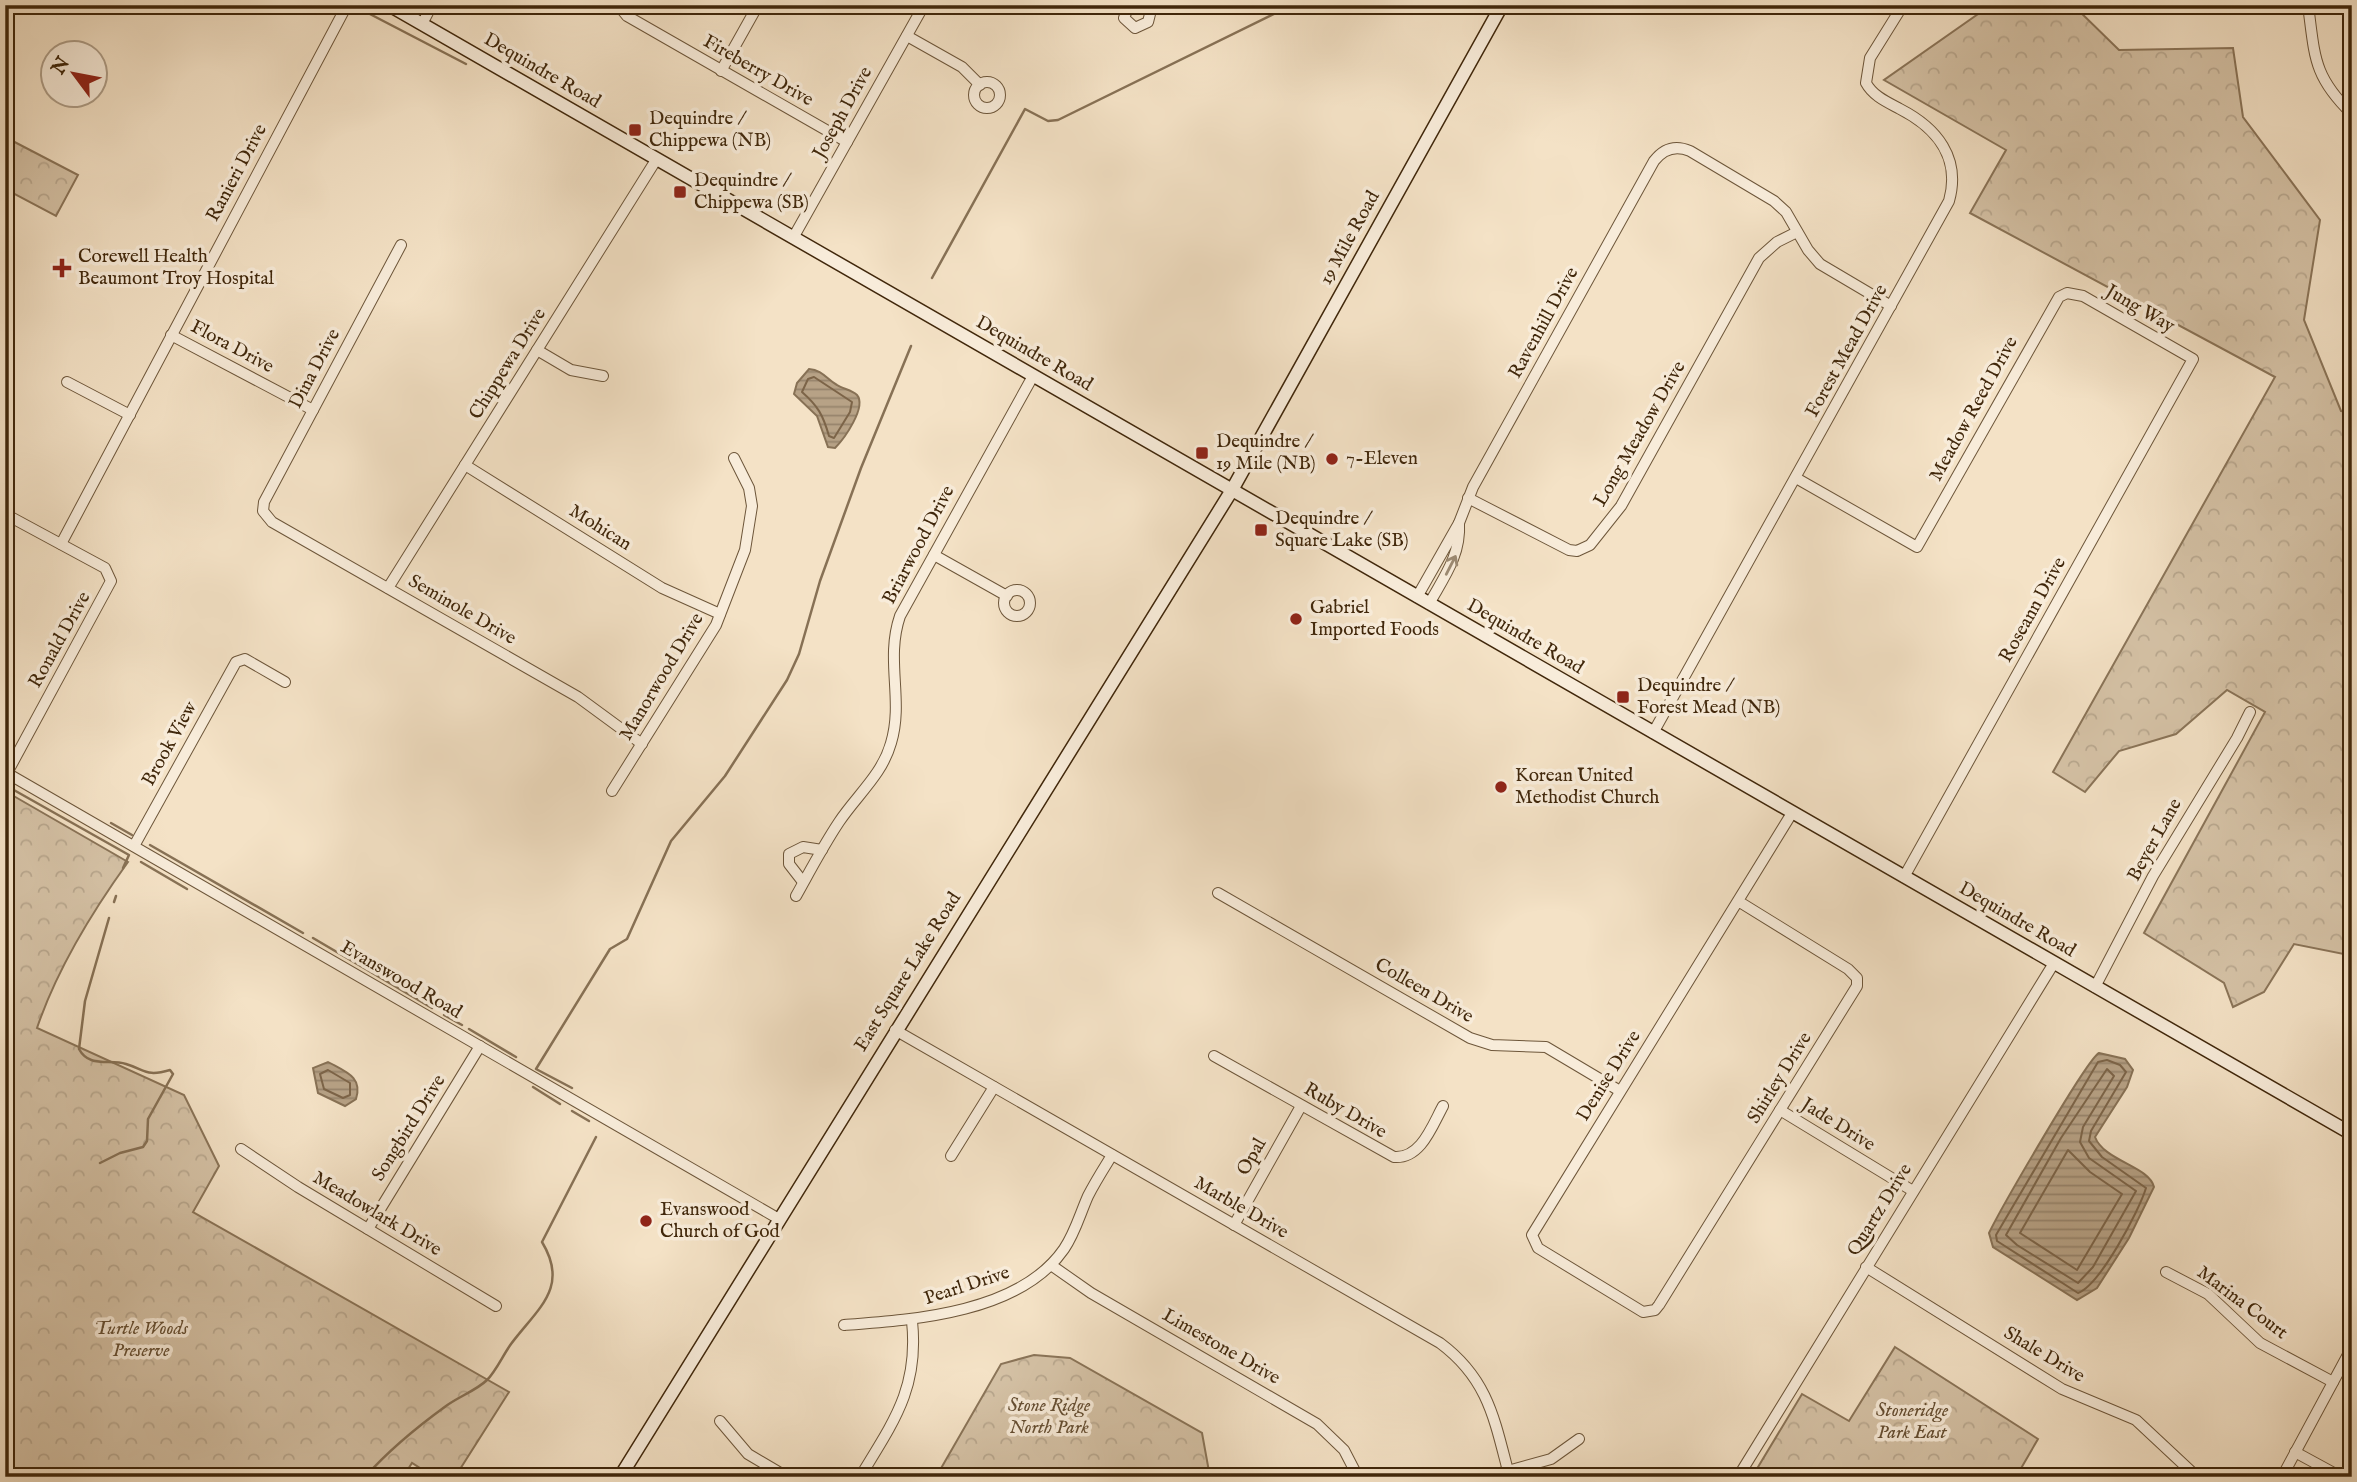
<svg xmlns="http://www.w3.org/2000/svg" width="2357" height="1482" viewBox="0 0 2357 1482" font-family="'IM FELL English',serif">
<style>
.forest{fill:url(#forest-crowns);stroke:#8a7458;stroke-width:2}
.water{fill:url(#water-rules);stroke:#877155;stroke-width:2}
.lines{fill:none;stroke-linecap:round;stroke-linejoin:round}
.shore{stroke:#7c6448;stroke-width:2}
.stream{stroke:#877155;stroke-width:2.5}
.minor-casing{stroke:#6d563a;stroke-width:12}
.secondary-casing{stroke:#40270b;stroke-width:15}
.minor{stroke:#f8ecda;stroke-width:10}
.secondary{stroke:#f8ecda;stroke-width:12}
.oneway{stroke:#9c8a72}
.poi-dot{fill:#8f2418;stroke:#f8ecda;stroke-width:2.5}
.labels{text-anchor:middle;dominant-baseline:central;stroke-width:7;stroke-linejoin:round;paint-order:stroke}
.street-label{font-size:19px;fill:#40270b;stroke:#f8ecda}
.poi-label{font-size:19px;fill:#40270b;stroke:#f8ecda;text-anchor:start}
.park-label{font-size:19px;font-style:italic;fill:#654e32;stroke:#f8ecda}
</style>
<defs>
<pattern id="forest-crowns" width="20" height="18" patternUnits="userSpaceOnUse" patternTransform="scale(1.75)"><rect width="20" height="18" fill="#d5c2a6"/><path d="M2 6a3 3 0 1 1 6 0M12 15a3 3 0 1 1 6 0" fill="none" stroke="#b8a78e"/></pattern>
<pattern id="water-rules" width="6" height="5" patternUnits="userSpaceOnUse" patternTransform="scale(1.75)"><rect width="6" height="5" fill="#b7a286"/><path d="M0 2.5h6" fill="none" stroke="#96846c"/></pattern>
</defs>
<rect width="100%" height="100%" fill="#f4e2c6"/>
<filter id="stains"><feTurbulence type="fractalNoise" baseFrequency=".00286" numOctaves="4"/><feColorMatrix values="0 0 0 0 .2 0 0 0 0 .09 0 0 0 0 .02 0 0 0 .5 -.17"/></filter>
<radialGradient id="worn" r=".72"><stop offset=".6" stop-color="#630" stop-opacity="0"/><stop offset="1" stop-color="#630" stop-opacity=".3"/></radialGradient>
<g class="forest">
<polygon points="1991,5 2073,5 2119,50 2233,48 2243,117 2320,220 2304,320 2341,411 2352,412 2352,994 2343,1009 2344,954 2294,944 2264,992 2233,1007 2224,983 2144,933 2265,712 2227,690 2176,734 2119,751 2085,792 2053,772 2275,377 1970,213 2006,150 1884,80"/>
<polygon points="5,137 78,175 56,216 5,189"/>
<path d="M 5,791 L 128,862 C 92,912 57,969 37,1028 L 184,1095 L 219,1166 L 193,1212 L 509,1392 L 455,1477 L 434,1477 L 412,1463 L 403,1477 L 5,1477 Z"/>
<polygon points="1895,1347 2038,1439 2016,1477 1752,1477 1802,1394 1849,1421"/>
<polygon points="1034,1355 1070,1358 1202,1433 1210,1477 936,1477 1001,1364"/>
</g>
<g class="water">
<path d="M 809,369 C 823,370 826,379 837,385 C 843,389 852,390 857,395 C 867,407 844,439 835,448 L 828,447 L 817,416 L 794,394 L 797,383 Z"/>
<path d="M 2099,1053 L 2125,1059 L 2133,1070 L 2127,1087 L 2095,1137 C 2104,1161 2149,1166 2154,1187 L 2129,1238 L 2097,1288 L 2077,1300 L 1993,1247 L 1989,1233 C 2000,1210 2087,1059 2099,1053 Z"/>
<path d="M 328,1062 C 346,1072 363,1077 356,1099 L 345,1106 L 318,1093 L 313,1068 Z"/>
</g>
<g class="lines">
<g class="shore">
<path d="M 814,377 L 852,402 L 850,412 L 834,438 L 829,436 C 823,415 818,406 802,392 L 808,379 Z"/>
<path d="M 2107,1060 L 2120,1065 L 2126,1072 L 2091,1131 L 2089,1141 L 2102,1157 L 2146,1188 C 2139,1211 2100,1285 2078,1293 L 1997,1241 L 1996,1235 L 2098,1062 Z"/>
<polygon points="2107,1069 2114,1076 2083,1127 2080,1142 2089,1158 2136,1191 2093,1267 2078,1283 2017,1245 2006,1235 2061,1138"/>
<polygon points="328,1070 350,1083 350,1095 343,1098 324,1089 320,1074"/>
<polygon points="2068,1150 2090,1172 2122,1194 2077,1270 2020,1233"/>
</g>
<g class="stream">
<polyline points="366,12 466,64"/>
<polyline points="932,278 1025,109 1048,121 1058,120 1292,5"/>
<polyline points="5,785 129,855 123,868"/>
<polyline points="111,823 132,835"/>
<polyline points="150,845 303,933"/>
<polyline points="141,862 187,889"/>
<polyline points="114,902 116,896"/>
<polyline points="313,938 432,1008"/>
<polyline points="444,1015 462,1025"/>
<polyline points="469,1029 516,1057"/>
<polyline points="533,1087 560,1104"/>
<polyline points="572,1088 536,1069 610,949 627,939 671,841 725,776 787,680 799,654 820,581 861,468 911,346"/>
<polyline points="572,1111 589,1121"/>
<path d="M 100,1163 L 120,1153 L 143,1147 L 147,1141 L 148,1119 L 173,1074 L 170,1070 C 146,1077 146,1070 126,1064 C 109,1059 89,1068 79,1049 L 85,1001 L 109,918"/>
<path d="M 365,1477 C 389,1450 417,1427 446,1406 C 458,1397 477,1390 487,1380 C 496,1371 503,1355 511,1344 C 537,1309 570,1288 542,1242 L 596,1137"/>
</g>
<g class="minor-casing">
<g id="minor">
<polyline points="618,5 627,16 847,142"/>
<polyline points="1129,5 1124,18 1135,28 1148,22 1150,14 1145,5"/>
<path d="M 2308,5 C 2315,57 2313,76 2352,114"/>
<polyline points="422,24 432,5"/>
<polyline points="907,36 962,67 980,85"/>
<polyline points="721,71 758,5"/>
<circle cx="987" cy="95" r="13"/>
<polyline points="793,238 924,5"/>
<polyline points="401,245 264,502 263,511 272,522 578,697 642,744"/>
<polyline points="171,335 313,410"/>
<polyline points="537,350 571,370 603,376"/>
<polyline points="67,382 130,415"/>
<polyline points="465,465 662,588 720,614"/>
<polyline points="1796,478 1917,547 2059,297 2067,293 2083,296 2193,359 1904,877"/>
<polyline points="1468,498 1569,550 1577,551 1590,545 1621,506 1759,258 1777,242 1797,232"/>
<polyline points="5,514 105,568 111,581 7,773"/>
<polyline points="61,544 347,5"/>
<polyline points="934,555 1007,596"/>
<polyline points="388,588 656,160"/>
<circle cx="1017" cy="603" r="13"/>
<path d="M 1417,597 L 1459,523 L 1473,487 L 1654,161 C 1664,148 1676,145 1690,151 L 1774,201 L 1786,212 L 1808,250 L 1820,264 L 1891,306"/>
<path d="M 1429,604 C 1444,577 1461,555 1459,523"/>
<path d="M 1653,733 L 1949,201 C 1961,158 1937,128 1900,109 C 1887,102 1873,96 1866,83 L 1870,58 L 1903,5"/>
<polyline points="5,772 779,1219"/>
<polyline points="612,791 716,625 745,550 752,506 749,488 734,458"/>
<polyline points="134,846 236,662 245,659 285,682"/>
<polyline points="803,882 789,864 789,854 803,847 822,850"/>
<polyline points="1218,893 1470,1038 1492,1045 1546,1047 1620,1091"/>
<path d="M 796,896 C 810,871 823,846 839,822 C 857,795 882,775 891,743 C 904,700 885,660 900,616 L 1033,376"/>
<polyline points="1738,901 1848,969 1857,978 1857,986 1659,1305 1655,1310 1643,1312 1538,1248 1532,1235 1792,813"/>
<polyline points="2095,987 2153,876 2237,738 2250,712"/>
<path d="M 895,1030 L 1440,1343 C 1487,1378 1494,1417 1508,1471"/>
<path d="M 1214,1056 L 1394,1157 C 1421,1159 1432,1126 1443,1106"/>
<polyline points="1780,1110 1913,1191"/>
<polyline points="241,1149 298,1187 496,1306"/>
<polyline points="951,1156 994,1087"/>
<polyline points="1234,1225 1301,1106"/>
<polyline points="368,1229 480,1046"/>
<polyline points="1051,1265 1091,1293 1317,1424 1344,1450 1358,1477"/>
<polyline points="1866,1267 2062,1389 2136,1420 2197,1477"/>
<polyline points="2166,1272 2208,1294 2260,1343 2333,1382"/>
<path d="M 844,1325 C 913,1320 1020,1313 1064,1249 C 1075,1233 1080,1214 1088,1196 C 1095,1182 1104,1168 1112,1155"/>
<polyline points="720,1421 748,1454 787,1477"/>
<polyline points="2295,1452 2341,1477"/>
<path d="M 860,1477 C 894,1421 919,1388 912,1321"/>
<polyline points="1486,1477 1551,1459 1579,1439"/>
<polyline points="1738,1477 2054,963"/>
<polyline points="2282,1477 2352,1347"/>
</g>
</g>
<g class="secondary-casing">
<g id="secondary">
<polyline points="389,5 2352,1134"/>
<polyline points="620,1477 1232,490 1502,5"/>
</g>
</g>
<use href="#minor" class="minor"/>
<use href="#secondary" class="secondary"/>
</g>
<defs><path id="oneway-shaft" d="M-6 0H5M1.5-3L5.5 0L1.5 3" fill="none" stroke-width="1.6" stroke-linecap="round" stroke-linejoin="round" transform="scale(1.75)"/></defs>
<use class="oneway" href="#oneway-shaft" transform="translate(1451 565) rotate(-63)"/>
<g class="poi-dot">
<rect x="628" y="123" width="14" height="14" rx="3.5"/>
<rect x="673" y="185" width="14" height="14" rx="3.5"/>
<path d="M58.5 257.5h7v7h7v7h-7v7h-7v-7h-7v-7h7z"/>
<rect x="1195" y="446" width="14" height="14" rx="3.5"/>
<circle cx="1332" cy="459" r="7"/>
<rect x="1254" y="523" width="14" height="14" rx="3.5"/>
<circle cx="1296" cy="619" r="7"/>
<rect x="1616" y="690" width="14" height="14" rx="3.5"/>
<circle cx="1501" cy="787" r="7"/>
<circle cx="646" cy="1221" r="7"/>
</g>
<g class="labels">
<g class="street-label">
<text transform="translate(542 71) rotate(30)">Dequindre Road</text>
<text transform="translate(758 71) rotate(30)">Fireberry Drive</text>
<text transform="translate(843 113) rotate(-61)">Joseph Drive</text>
<text transform="translate(237 173) rotate(-62)">Ranieri Drive</text>
<text transform="translate(1350 238) rotate(-61)">19 Mile Road</text>
<text transform="translate(2140 309) rotate(30)">Jung Way</text>
<text transform="translate(1544 323) rotate(-61)">Ravenhill Drive</text>
<text transform="translate(232 347) rotate(28)">Flora Drive</text>
<text transform="translate(1847 351) rotate(-61)">Forest Mead Drive</text>
<text transform="translate(1034 354) rotate(30)">Dequindre Road</text>
<text transform="translate(508 364) rotate(-58)">Chippewa Drive</text>
<text transform="translate(315 369) rotate(-62)">Dina Drive</text>
<text transform="translate(1974 409) rotate(-61)">Meadow Reed Drive</text>
<text transform="translate(1640 434) rotate(-60)">Long Meadow Drive</text>
<text transform="translate(600 528) rotate(32)">Mohican</text>
<text transform="translate(919 545) rotate(-62)">Briarwood Drive</text>
<text transform="translate(462 610) rotate(30)">Seminole Drive</text>
<text transform="translate(2033 610) rotate(-61)">Roseann Drive</text>
<text transform="translate(1525 637) rotate(30)">Dequindre Road</text>
<text transform="translate(60 640) rotate(-61)">Ronald Drive</text>
<text transform="translate(662 677) rotate(-59)">Manorwood Drive</text>
<text transform="translate(170 744) rotate(-61)">Brook View</text>
<text transform="translate(2155 840) rotate(-61)">Beyer Lane</text>
<text transform="translate(2017 920) rotate(30)">Dequindre Road</text>
<text transform="translate(908 972) rotate(-58)">East Square Lake Road</text>
<text transform="translate(401 980) rotate(30)">Evanswood Road</text>
<text transform="translate(1424 991) rotate(30)">Colleen Drive</text>
<text transform="translate(1609 1076) rotate(-58)">Denise Drive</text>
<text transform="translate(1780 1078) rotate(-58)">Shirley Drive</text>
<text transform="translate(1345 1111) rotate(30)">Ruby Drive</text>
<text transform="translate(1838 1125) rotate(32)">Jade Drive</text>
<text transform="translate(409 1128) rotate(-58)">Songbird Drive</text>
<text transform="translate(1252 1157) rotate(-60)">Opal</text>
<text transform="translate(1241 1208) rotate(30)">Marble Drive</text>
<text transform="translate(1880 1210) rotate(-58)">Quartz Drive</text>
<text transform="translate(377 1214) rotate(31)">Meadowlark Drive</text>
<text transform="translate(967 1286) rotate(-18)">Pearl Drive</text>
<text transform="translate(2242 1303) rotate(37)">Marina Court</text>
<text transform="translate(1221 1347) rotate(30)">Limestone Drive</text>
<text transform="translate(2044 1355) rotate(31)">Shale Drive</text>
</g>
<g class="poi-label">
<text x="649" y="119">Dequindre /<tspan x="649" dy="22">Chippewa (NB)</tspan></text>
<text x="694" y="181">Dequindre /<tspan x="694" dy="22">Chippewa (SB)</tspan></text>
<text x="78" y="257">Corewell Health<tspan x="78" dy="22">Beaumont Troy Hospital</tspan></text>
<text x="1216" y="442">Dequindre /<tspan x="1216" dy="22">19 Mile (NB)</tspan></text>
<text x="1346" y="459">7-Eleven</text>
<text x="1275" y="519">Dequindre /<tspan x="1275" dy="22">Square Lake (SB)</tspan></text>
<text x="1310" y="608">Gabriel<tspan x="1310" dy="22">Imported Foods</tspan></text>
<text x="1637" y="686">Dequindre /<tspan x="1637" dy="22">Forest Mead (NB)</tspan></text>
<text x="1515" y="776">Korean United<tspan x="1515" dy="22">Methodist Church</tspan></text>
<text x="660" y="1210">Evanswood<tspan x="660" dy="22">Church of God</tspan></text>
</g>
<g class="park-label">
<text x="141" y="1329">Turtle Woods<tspan x="141" dy="22">Preserve</tspan></text>
<text x="1049" y="1406">Stone Ridge<tspan x="1049" dy="22">North Park</tspan></text>
<text x="1912" y="1411">Stoneridge<tspan x="1912" dy="22">Park East</tspan></text>
</g>
</g>
<rect width="2357" height="1482" fill="none" stroke="#f4e2c6" stroke-width="28"/>
<rect x="7" y="7" width="2343" height="1468" fill="none" stroke="#40270b" stroke-width="3.5"/>
<rect x="14" y="14" width="2329" height="1454" fill="none" stroke="#40270b" stroke-width="2"/>
<g transform="translate(74 74) rotate(302)"><circle r="33" fill="#f8ecda" stroke="#ae9d87" stroke-width="2"/>
<path d="M0-5L12 26L0 18L-12 26Z" fill="#8f2418"/>
<text y="-10" font-size="19" font-weight="bold" text-anchor="middle" fill="#40270b">N</text>
</g>
<rect width="100%" height="100%" filter="url(#stains)"/>
<rect width="100%" height="100%" fill="url(#worn)"/>
</svg>
